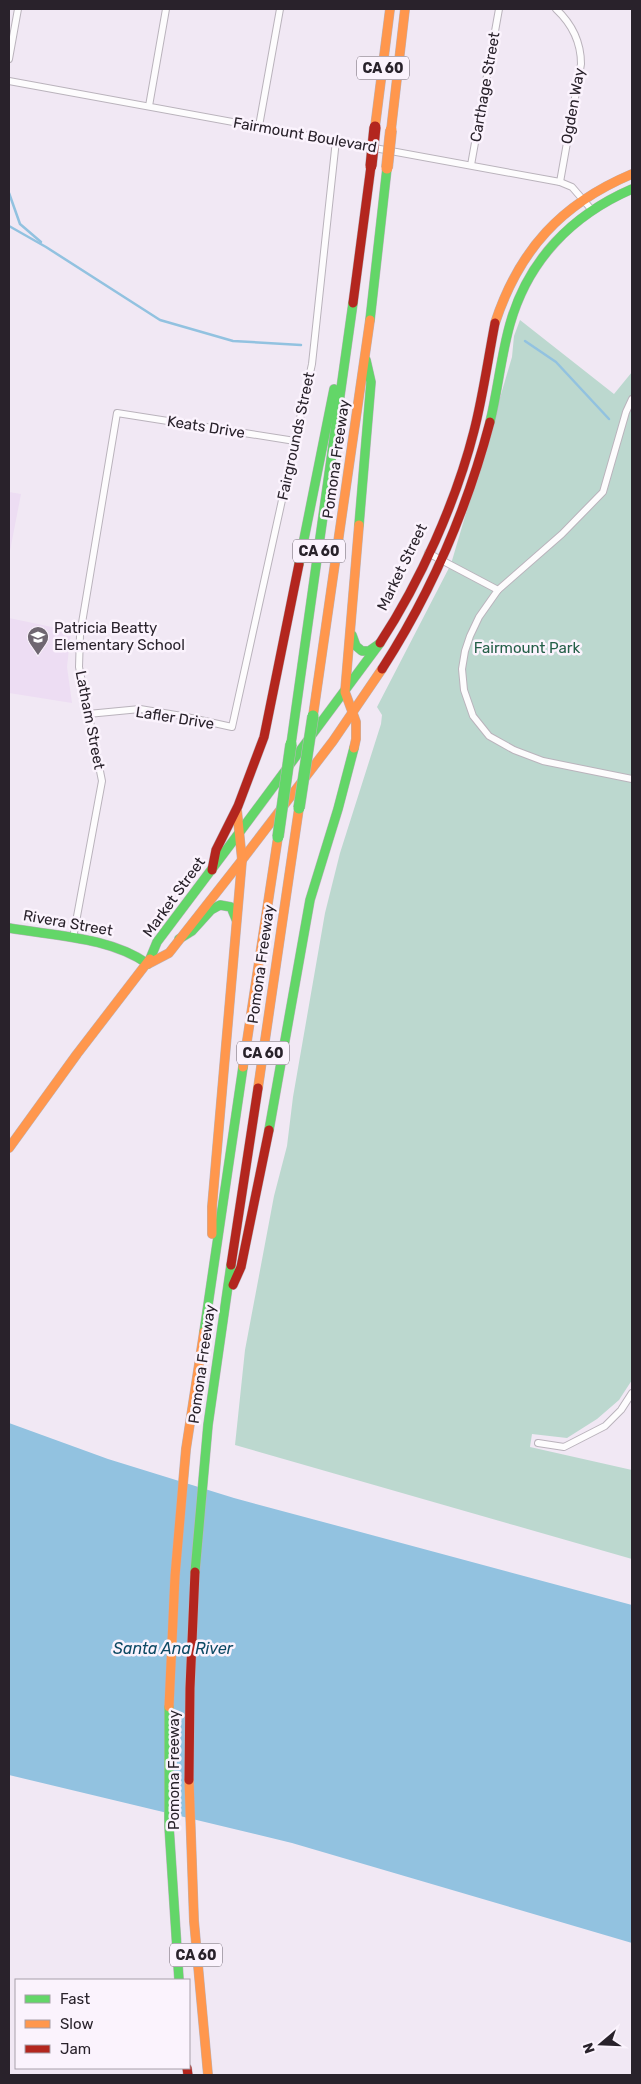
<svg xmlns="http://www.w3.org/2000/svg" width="641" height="2084" viewBox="0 0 641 2084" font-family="Rubik,sans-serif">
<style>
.built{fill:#edddf3}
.green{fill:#bcd8cf}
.water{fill:#92c2e0}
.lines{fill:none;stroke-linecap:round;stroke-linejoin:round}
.stream{stroke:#92c2e0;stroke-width:2.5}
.street-casing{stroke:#bab3bc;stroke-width:8}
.fast-casing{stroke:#bab3bc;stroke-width:10}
.slow-casing{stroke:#bab3bc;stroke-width:10}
.jam-casing{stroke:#bab3bc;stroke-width:10}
.street{stroke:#fdfcfd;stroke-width:6}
.fast{stroke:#63d668;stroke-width:9}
.slow{stroke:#ff974d;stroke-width:9}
.jam{stroke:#b3261e;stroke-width:9}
.fast-bridge-casing{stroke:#bab3bc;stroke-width:12;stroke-linecap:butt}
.slow-bridge-casing{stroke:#bab3bc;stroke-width:12;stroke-linecap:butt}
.jam-bridge-casing{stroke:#bab3bc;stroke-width:12;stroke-linecap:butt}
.fast-bridge{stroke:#63d668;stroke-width:11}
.slow-bridge{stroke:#ff974d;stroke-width:11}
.jam-bridge{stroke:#b3261e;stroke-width:11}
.labels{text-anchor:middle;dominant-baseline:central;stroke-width:5;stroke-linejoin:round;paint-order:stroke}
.shield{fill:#fbf3fd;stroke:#68616a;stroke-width:1}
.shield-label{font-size:14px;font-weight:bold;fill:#29222b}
.street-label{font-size:15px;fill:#29222b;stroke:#fbf3fd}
.poi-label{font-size:15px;fill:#29222b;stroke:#fbf3fd;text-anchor:start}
.park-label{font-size:15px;fill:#245f48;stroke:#fbf3fd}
.water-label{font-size:16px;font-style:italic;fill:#0e4a65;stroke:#fbf3fd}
</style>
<rect width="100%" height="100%" fill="#f1e8f4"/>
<g class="built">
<polygon points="9,492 21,494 9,556"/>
<polygon points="9,618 71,631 67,667 72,703 9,693"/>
</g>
<polygon class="green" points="520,320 614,394 632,372 632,1380 619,1400 597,1419 567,1438 532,1434 530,1447 632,1470 632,1559 235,1445 245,1350 274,1196 287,1146 293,1097 325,913 340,853 381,724 382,715 377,707 451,564 512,357 514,336"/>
<polygon class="water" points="9,1423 108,1459 234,1498 632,1605 632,1943 292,1843 9,1775"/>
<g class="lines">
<g class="stream">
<polyline points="9,193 20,224 41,242"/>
<polyline points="9,226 46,247 160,320 233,341 301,345"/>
<polyline points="525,341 556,362 609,419"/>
</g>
<g class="street-casing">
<g id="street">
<path d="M 556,9 C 572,24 581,41 581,64 L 560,182"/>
<polyline points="9,59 18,9"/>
<polyline points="9,81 560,182 572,187 591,209"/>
<polyline points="149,106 166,9"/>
<polyline points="259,126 280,9"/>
<polyline points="471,165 499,9"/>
<polyline points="632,399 626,412 603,492 562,534 498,590 479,617 470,636 465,651 462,669 464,690 473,716 489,736 514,750 543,761 632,779"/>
<polyline points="428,553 498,590"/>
<polyline points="88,714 140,709 182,716 232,727 312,364 336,140"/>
<polyline points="73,938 102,781 79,667 80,635 117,413 295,441"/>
<polyline points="538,1443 564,1447 605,1426 621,1410 632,1393"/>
</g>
</g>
<g class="fast-casing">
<g id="fast">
<polyline points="370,320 387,168"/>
<path d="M 490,422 C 498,389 501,356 510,324 C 528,260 572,215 632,189"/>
<polyline points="359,525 371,382 366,360"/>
<polyline points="299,564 334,389"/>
<polyline points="352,635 356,646 362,651 369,651 379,644"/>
<polyline points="291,744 353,303"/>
<polyline points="239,833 380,643"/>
<path d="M 9,928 C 55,936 110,937 148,964"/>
<polyline points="179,939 192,931 211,910 220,905 231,907 236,919"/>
<polyline points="150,959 157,942 239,833"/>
<polyline points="269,1130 310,900 338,809 354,748"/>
<polyline points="204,1332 243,1067"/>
<polyline points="195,1572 208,1425 231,1265"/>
<polyline points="169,1707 169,1826 179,1980"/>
</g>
</g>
<g class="slow-casing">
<g id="slow">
<polyline points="375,127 390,9"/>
<polyline points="391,130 405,9"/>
<path d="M 495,323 C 519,250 561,204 632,174"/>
<polyline points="313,716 370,320"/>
<polyline points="354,748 356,739 356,722 345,692 359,525"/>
<polyline points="242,860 333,741 382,669"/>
<polyline points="148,964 169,953 242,860"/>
<polyline points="243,1067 278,837"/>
<polyline points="258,1088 299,808"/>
<polyline points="9,1148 77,1054 150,959"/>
<polyline points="212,1234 212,1207 242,860 237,810"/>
<polyline points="169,1707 175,1576 186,1449 204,1332"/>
<polyline points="189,1780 194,1921 208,2075"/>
</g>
</g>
<g class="jam-casing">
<g id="jam">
<polyline points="353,303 371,166"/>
<path d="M 380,643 C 420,582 456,502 474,431 C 483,396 488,359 495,323"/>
<path d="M 382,669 C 431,593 467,509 490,422"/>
<polyline points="212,870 216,850 238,806 264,737 299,564"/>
<polyline points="231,1265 258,1088"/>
<polyline points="233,1285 241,1267 269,1130"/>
<polyline points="189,1780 190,1688 195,1572"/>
<polyline points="187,2068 188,2075"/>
</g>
</g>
<use href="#street" class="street"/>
<use href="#fast" class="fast"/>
<use href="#slow" class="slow"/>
<use href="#jam" class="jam"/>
<g class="fast-bridge-casing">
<g id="fast-bridge">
<polyline points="299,808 313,716"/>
<polyline points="278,837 291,744"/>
</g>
</g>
<g class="slow-bridge-casing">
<polyline id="slow-bridge" points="387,168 391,130"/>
</g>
<g class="jam-bridge-casing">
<polyline id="jam-bridge" points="371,166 375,127"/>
</g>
<use href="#fast-bridge" class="fast-bridge"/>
<use href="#slow-bridge" class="slow-bridge"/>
<use href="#jam-bridge" class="jam-bridge"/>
</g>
<defs>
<g id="school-pin" transform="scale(1.125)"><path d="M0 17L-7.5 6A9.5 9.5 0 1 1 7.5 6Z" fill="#6f6771" stroke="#fbf3fd"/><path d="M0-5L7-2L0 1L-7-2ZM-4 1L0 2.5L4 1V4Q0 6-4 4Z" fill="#fff"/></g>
</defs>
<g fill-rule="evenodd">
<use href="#school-pin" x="38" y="637"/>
</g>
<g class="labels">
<g class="shield">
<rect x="357" y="56.5" width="52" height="23" rx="4"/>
<rect x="293" y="539.5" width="52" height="23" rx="4"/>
<rect x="237" y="1041.5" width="52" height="23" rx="4"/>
<rect x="170" y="1943.5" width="52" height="23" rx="4"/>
</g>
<g class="shield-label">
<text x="383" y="68">CA 60</text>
<text x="319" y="551">CA 60</text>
<text x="263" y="1053">CA 60</text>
<text x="196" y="1955">CA 60</text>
</g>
<g class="street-label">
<text transform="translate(485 87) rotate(-80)">Carthage Street</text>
<text transform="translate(573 106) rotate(-80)">Ogden Way</text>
<text transform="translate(305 135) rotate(10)">Fairmount Boulevard</text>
<text transform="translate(206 427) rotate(9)">Keats Drive</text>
<text transform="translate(296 436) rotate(-78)">Fairgrounds Street</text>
<text transform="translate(336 459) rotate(-82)">Pomona Freeway</text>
<text transform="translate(402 567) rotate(-64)">Market Street</text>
<text transform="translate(175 718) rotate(9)">Lafler Drive</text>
<text transform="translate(90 720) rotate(79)">Latham Street</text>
<text transform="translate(174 897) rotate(-54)">Market Street</text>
<text transform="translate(68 923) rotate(10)">Rivera Street</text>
<text transform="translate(261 964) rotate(-82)">Pomona Freeway</text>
<text transform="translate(202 1364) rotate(-82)">Pomona Freeway</text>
<text transform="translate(174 1770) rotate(-90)">Pomona Freeway</text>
</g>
<g class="poi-label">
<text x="54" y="628">Patricia Beatty<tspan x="54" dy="17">Elementary School</tspan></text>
</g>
<g class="park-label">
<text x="527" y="648">Fairmount Park</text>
</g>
<g class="water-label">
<text x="173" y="1648">Santa Ana River</text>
</g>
</g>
<rect width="641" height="2084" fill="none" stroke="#29222b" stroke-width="20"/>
<rect x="15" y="1979" width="175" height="90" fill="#fbf3fd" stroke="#a79fa9"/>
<rect x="25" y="1995" width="25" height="8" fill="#63d668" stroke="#a79fa9"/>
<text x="60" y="2004" font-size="15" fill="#29222b">Fast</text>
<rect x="25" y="2020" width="25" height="8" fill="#ff974d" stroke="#a79fa9"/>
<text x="60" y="2029" font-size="15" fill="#29222b">Slow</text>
<rect x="25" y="2045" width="25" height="8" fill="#b3261e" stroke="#a79fa9"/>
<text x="60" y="2054" font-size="15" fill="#29222b">Jam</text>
<g transform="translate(601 2044) rotate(251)" stroke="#fbf3fd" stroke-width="4" paint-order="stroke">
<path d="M0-4L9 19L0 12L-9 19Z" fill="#29222b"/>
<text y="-8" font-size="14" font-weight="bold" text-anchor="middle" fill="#29222b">N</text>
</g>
</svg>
